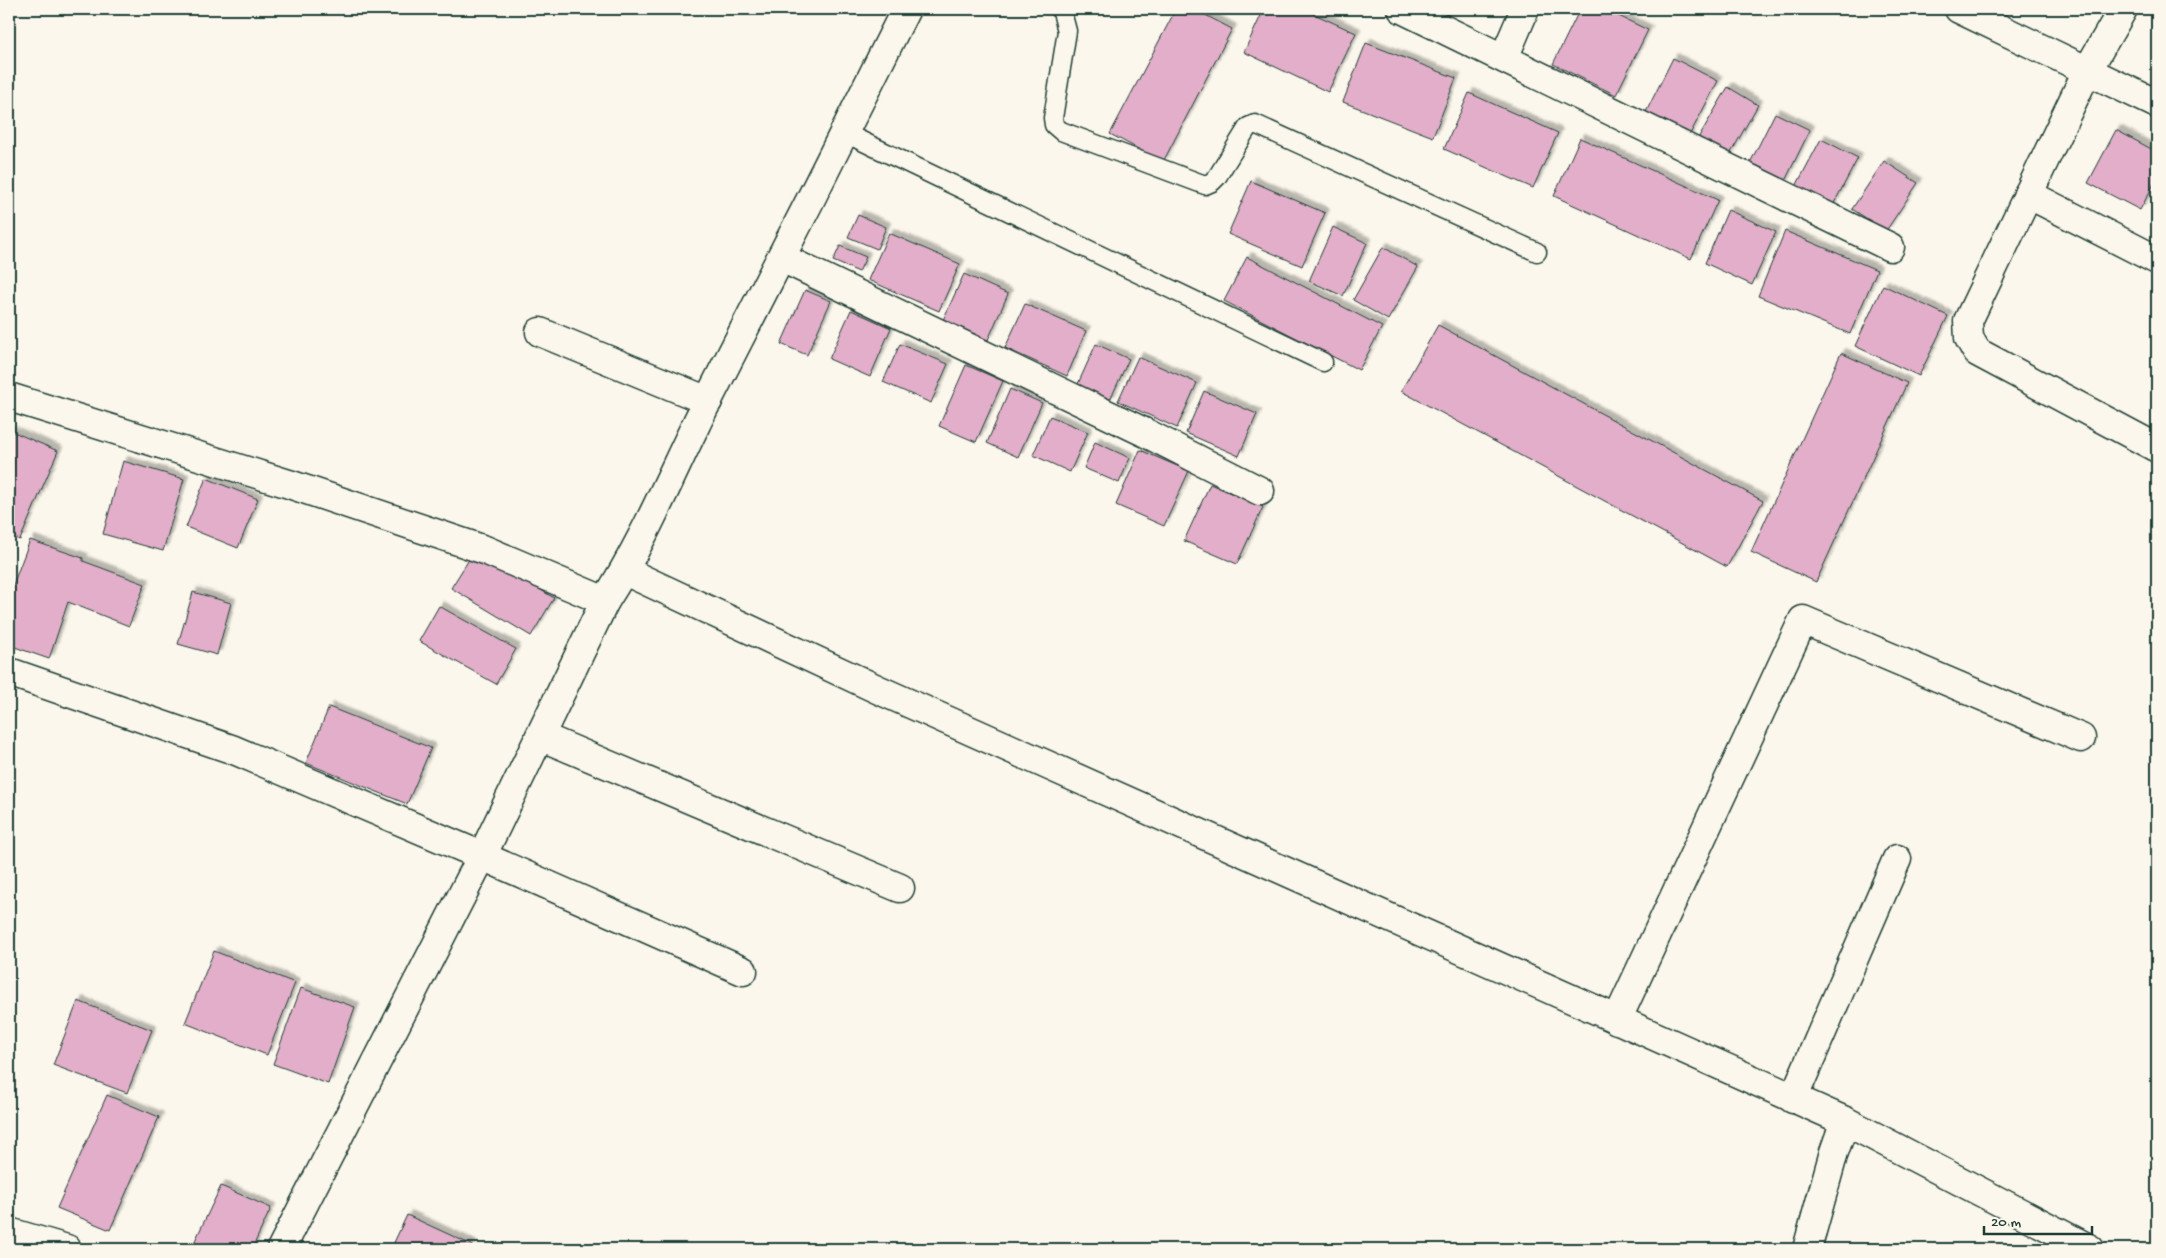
<svg xmlns="http://www.w3.org/2000/svg" width="2166" height="1258" viewBox="0 0 2166 1258" font-family="'Gochi Hand',sans-serif">
<style>
.building{fill:#e2aec9;stroke:#1f3d34;filter:url(#shadow)}
.lines{fill:none;stroke-linecap:round;stroke-linejoin:round}
.lane-casing{stroke:#1f3d34;stroke-width:21}
.street-casing{stroke:#1f3d34;stroke-width:31}
.lane{stroke:#fbf7ec;stroke-width:18}
.street{stroke:#fbf7ec;stroke-width:28}
</style>
<defs>
<filter id="shadow"><feDropShadow dx="4.5" dy="-4.5" stdDeviation="1" flood-color="#0004"/></filter>
</defs>
<rect width="100%" height="100%" fill="#fbf7ec"/>
<filter id="ink" filterUnits="userSpaceOnUse"><feTurbulence type="fractalNoise" baseFrequency=".02" numOctaves="2"/><feDisplacementMap in="SourceGraphic" scale="10" xChannelSelector="R" yChannelSelector="G"/><feConvolveMatrix kernelMatrix="1 2 1 2 8 2 1 2 1" color-interpolation-filters="sRGB"/></filter>
<g filter="url(#ink)">
<g class="building">
<polygon points="1176,9 1194,9 1232,29 1163,162 1110,134"/>
<polygon points="1264,9 1303,9 1356,33 1328,92 1244,52"/>
<polygon points="1580,9 1604,9 1648,30 1616,95 1553,64"/>
<polygon points="1366,43 1456,78 1433,137 1343,102"/>
<polygon points="1673,58 1718,81 1688,138 1644,116"/>
<polygon points="1728,87 1758,105 1728,158 1697,140"/>
<polygon points="1469,93 1558,133 1533,188 1444,149"/>
<polygon points="1775,113 1810,130 1782,187 1747,169"/>
<polygon points="2116,130 2157,152 2157,178 2140,210 2088,183"/>
<polygon points="1580,138 1718,200 1691,259 1554,196"/>
<polygon points="1821,139 1858,158 1831,209 1794,190"/>
<polygon points="1884,161 1918,183 1886,231 1852,209"/>
<polygon points="1251,181 1325,213 1302,266 1228,234"/>
<polygon points="1728,210 1776,232 1752,285 1705,263"/>
<polygon points="858,215 886,227 877,249 848,237"/>
<polygon points="1333,227 1367,243 1343,296 1309,281"/>
<polygon points="1785,231 1877,270 1850,334 1758,296"/>
<polygon points="889,233 960,264 939,311 868,280"/>
<polygon points="840,246 866,257 859,272 833,261"/>
<polygon points="1383,247 1418,267 1388,320 1353,300"/>
<polygon points="1247,257 1382,327 1359,370 1224,301"/>
<polygon points="964,274 1008,294 988,340 943,320"/>
<polygon points="1883,285 1948,316 1919,376 1855,346"/>
<polygon points="805,290 831,301 807,355 781,344"/>
<polygon points="1025,304 1086,331 1067,376 1005,348"/>
<polygon points="851,310 891,328 870,377 829,359"/>
<polygon points="1438,325 1763,501 1727,567 1401,391"/>
<polygon points="900,344 948,364 931,403 883,382"/>
<polygon points="1096,344 1129,359 1110,400 1077,386"/>
<polygon points="1841,353 1907,383 1816,582 1751,552"/>
<polygon points="1138,357 1197,383 1177,428 1118,401"/>
<polygon points="966,365 1003,381 976,442 939,426"/>
<polygon points="1010,389 1042,403 1018,457 987,443"/>
<polygon points="1204,391 1257,414 1239,456 1186,433"/>
<polygon points="1050,416 1088,432 1070,472 1033,455"/>
<polygon points="9,430 58,451 20,540 9,536"/>
<polygon points="1095,442 1130,458 1119,483 1084,468"/>
<polygon points="1140,450 1189,471 1164,526 1116,505"/>
<polygon points="123,461 184,479 163,551 103,534"/>
<polygon points="206,478 258,499 238,548 186,527"/>
<polygon points="1210,484 1263,507 1237,564 1184,541"/>
<polygon points="30,540 83,558 83,561 145,584 129,626 68,602 49,659 9,645 9,601 14,582"/>
<polygon points="475,550 554,598 531,636 451,588"/>
<polygon points="193,592 231,603 217,655 178,644"/>
<polygon points="439,606 516,649 496,684 419,641"/>
<polygon points="329,707 431,748 407,804 306,763"/>
<polygon points="214,951 295,983 267,1055 185,1023"/>
<polygon points="301,988 355,1007 328,1084 273,1064"/>
<polygon points="78,1001 152,1030 127,1093 53,1065"/>
<polygon points="107,1095 159,1117 110,1230 57,1208"/>
<polygon points="221,1186 271,1208 252,1249 203,1249 193,1245"/>
<polygon points="407,1215 472,1245 470,1249 391,1249"/>
</g>
<g class="lines">
<g class="lane-casing">
<g id="lane">
<polyline points="1059,9 1062,12 1067,31 1053,118 1054,125 1061,131 1205,185 1212,182 1217,177 1248,127 1255,124 1537,252"/>
<polyline points="845,133 1323,362"/>
</g>
</g>
<g class="street-casing">
<g id="street">
<polyline points="1402,9 1890,247"/>
<polyline points="1959,9 2157,104"/>
<polyline points="2123,9 2087,71 1968,321 1969,338 1977,352 2157,448"/>
<polyline points="1504,58 1525,9"/>
<polyline points="2028,194 2157,260"/>
<polyline points="782,258 1144,432 1260,491"/>
<polyline points="540,332 708,401"/>
<polyline points="9,397 289,484 485,550 605,601"/>
<polyline points="625,571 877,689 1845,1121 1834,1152 1807,1249"/>
<polyline points="9,672 234,750 482,856 743,971"/>
<polyline points="540,736 900,888"/>
<polyline points="1617,1020 1803,620 2081,738"/>
<polyline points="1793,1099 1897,859"/>
<polyline points="1845,1121 2090,1249"/>
<polyline points="9,1232 67,1249"/>
<path d="M 281,1249 L 482,856 L 605,601 C 646,538 674,467 708,400 C 775,270 841,140 906,9"/>
</g>
</g>
<use href="#lane" class="lane"/>
<use href="#street" class="street"/>
</g>
</g>
<rect width="2166" height="1258" fill="none" stroke="#fbf7ec" stroke-width="30"/>
<rect x="15" y="15" width="2136" height="1228" fill="none" stroke="#1f3d34" stroke-width="2" filter="url(#ink)"/>
<path d="M1984 1226v8h108v-8" fill="none" stroke="#1f3d34" stroke-width="2.5"/>
<text x="1991" y="1226" font-size="15" fill="#1f3d34" stroke="#fbf7ec" stroke-width="4" paint-order="stroke">20 m</text>
</svg>
